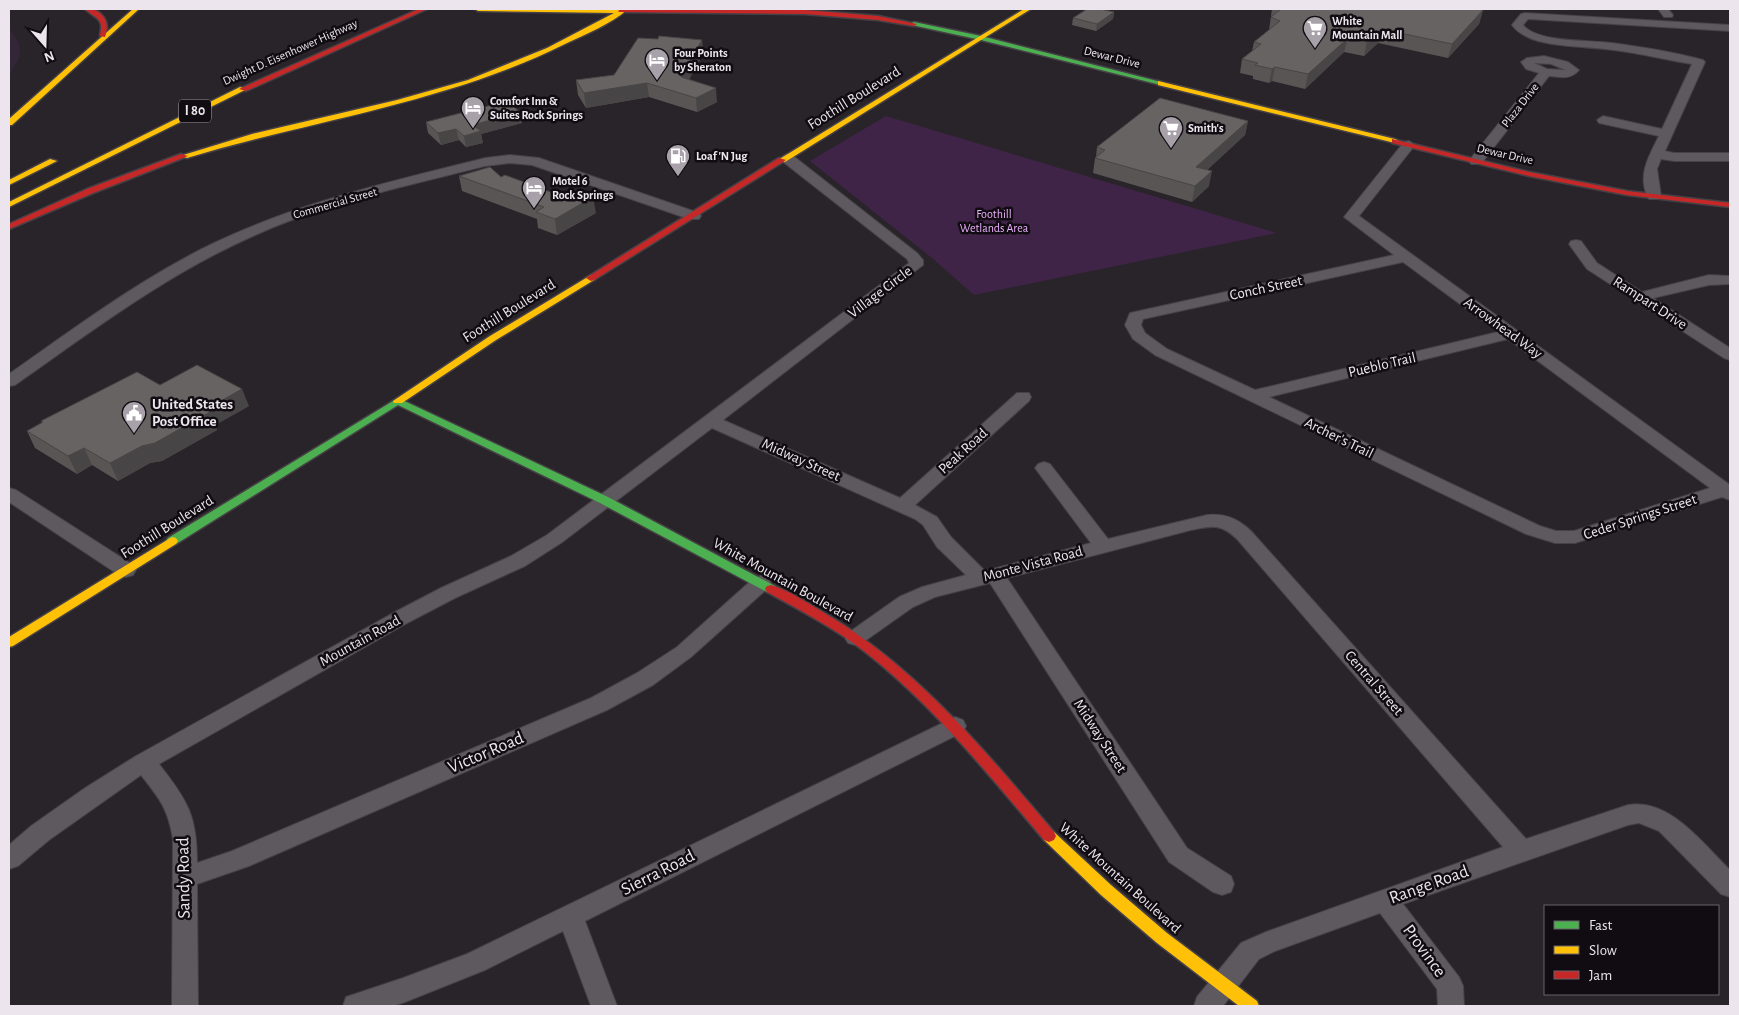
<svg xmlns="http://www.w3.org/2000/svg" width="1739" height="1015" viewBox="0 0 1739 1015" font-family="'Alegreya Sans',sans-serif">
<style>
.built{fill:#332737}
.green{fill:#3f2447}
.lines{fill:none;stroke-linecap:round;stroke-linejoin:round}
.street-casing{stroke:#464147;stroke-width:2}
.fast-casing{stroke:#464147;stroke-width:3}
.slow-casing{stroke:#464147;stroke-width:3}
.jam-casing{stroke:#464147;stroke-width:3}
.street{fill:#5d595e;fill-rule:evenodd}
.fast{fill:#4caf50;fill-rule:evenodd}
.slow{fill:#ffc107;fill-rule:evenodd}
.jam{fill:#c62828;fill-rule:evenodd}
.wall{fill:#585554}
.shaded-wall{fill:#474545}
.building{fill:#666362;stroke:#474545}
.labels{text-anchor:middle;dominant-baseline:central;stroke-width:5;stroke-linejoin:round;paint-order:stroke}
.far-poi-label{font-size:12px;font-weight:bold;fill:#ece5ee;stroke:#110c12;text-anchor:start}
.far-street-label{font-size:12px;fill:#ece5ee;stroke:#110c12}
.far-park-label{font-size:12px;fill:#ebb1fb;stroke:#110c12}
.shield{fill:#110c12;stroke:#aaa4ac;stroke-width:1}
.shield-label{font-size:14px;font-weight:bold;fill:#ece5ee}
.street-label{font-size:15px;fill:#ece5ee;stroke:#110c12}
.poi-label{font-size:15px;font-weight:bold;fill:#ece5ee;stroke:#110c12;text-anchor:start}
.near-street-label{font-size:18px;fill:#ece5ee;stroke:#110c12}
</style>
<rect width="100%" height="100%" fill="#29242a"/>
<polygon class="built" points="9,28 19,43 20,56 9,76"/>
<polygon class="green" points="886,116 1277,233 974,295 932,258 810,161"/>
<g class="lines">
<g class="street-casing">
<g id="street">
<polygon points="1658,9 1668,9 1673,15 1672,17 1664,17"/>
<path d="M 1525,13 L 1730,25 L 1730,31 L 1528,19 L 1523,25 C 1538,43 1589,40 1612,43 C 1642,47 1674,52 1703,60 L 1705,62 L 1665,151 L 1674,153 L 1730,153 L 1730,161 L 1674,161 L 1661,159 L 1657,169 L 1661,196 L 1659,199 L 1649,199 C 1636,177 1649,156 1659,136 L 1599,123 L 1597,120 L 1603,116 L 1662,129 L 1692,64 C 1666,60 1640,53 1613,50 C 1584,45 1530,50 1512,25 L 1521,14 Z"/>
<path d="M 1544,56 L 1568,62 L 1579,70 C 1571,80 1561,77 1549,76 L 1481,164 L 1471,164 L 1469,161 L 1471,158 L 1539,73 L 1526,69 L 1521,62 L 1527,58 ZM 1534,63 L 1551,64 L 1566,70 L 1547,69 Z"/>
<path d="M 1409,141 L 1415,145 L 1359,216 L 1730,485 L 1730,500 L 1722,497 L 1575,543 L 1555,543 L 1526,534 L 1155,355 L 1133,339 L 1125,325 L 1130,313 L 1394,255 L 1344,217 L 1404,142 ZM 1403,262 L 1498,332 L 1255,390 L 1167,349 L 1145,333 L 1141,325 L 1143,319 ZM 1508,339 L 1710,488 L 1574,531 L 1556,531 L 1540,526 L 1269,397 Z"/>
<path d="M 787,154 L 792,155 L 917,253 L 923,260 L 923,265 L 723,420 L 900,498 L 1017,393 L 1029,393 L 1031,397 L 1029,401 L 915,505 L 937,517 L 951,537 L 985,571 L 1091,543 L 1035,468 L 1038,464 L 1044,462 L 1050,464 L 1108,539 L 1207,515 C 1225,513 1238,519 1251,531 L 1526,839 L 1628,805 C 1670,798 1703,844 1730,870 L 1730,897 L 1721,894 L 1659,831 L 1639,823 L 1628,825 L 1403,904 L 1459,977 L 1463,986 L 1464,1006 L 1438,1006 L 1437,989 L 1380,913 L 1275,951 L 1259,959 L 1223,1006 L 1194,1006 L 1197,997 L 1241,943 L 1266,932 L 1503,847 L 1237,539 C 1220,523 1212,526 1191,530 L 1007,578 L 1187,848 L 1231,876 L 1234,884 L 1231,892 L 1222,895 L 1213,892 L 1169,862 L 990,583 L 935,597 L 913,607 L 862,643 L 855,645 L 848,643 L 845,638 L 848,633 L 899,597 L 922,587 L 966,575 L 937,547 L 923,525 L 915,519 L 712,428 L 561,543 L 525,566 L 455,598 L 409,622 L 159,764 C 188,801 197,816 197,863 L 232,851 L 591,698 L 637,673 L 677,647 L 754,578 L 761,576 L 768,578 L 771,583 L 768,588 L 691,657 L 653,685 L 607,710 L 249,866 L 197,884 L 198,1006 L 172,1006 L 173,839 C 168,809 160,799 141,775 L 49,840 L 18,866 L 9,869 L 9,845 L 31,826 L 85,788 L 136,756 L 395,612 L 441,588 L 511,556 L 547,535 L 909,263 L 907,259 L 782,161 L 780,158 Z"/>
<path d="M 510,155 L 539,158 L 699,213 L 701,216 L 699,219 L 689,219 L 532,165 L 510,163 L 485,166 C 407,186 327,202 253,236 C 167,274 92,331 15,385 L 9,386 L 9,374 C 75,328 141,278 214,243 C 300,202 393,181 485,158 Z"/>
<polygon points="1576,240 1581,241 1597,263 1642,292 1709,275 1730,276 1730,284 1709,285 1653,298 1730,348 1730,360 1724,358 1587,269 1569,244 1571,241"/>
<polygon points="9,488 16,490 133,565 136,570 133,575 126,577 119,575 9,502"/>
<polygon points="955,717 963,720 966,726 963,732 585,921 617,1006 591,1006 563,931 485,970 405,1002 393,1006 343,1006 346,997 403,978 467,954"/>
</g>
</g>
<g class="fast-casing">
<g id="fast">
<polygon points="914,22 981,36 1165,83 1161,85 981,40 912,25 912,23"/>
<polygon points="398,398 608,497 775,586 777,589 775,592 767,592 600,503 398,405 176,544 168,544 166,541 168,538"/>
</g>
</g>
<g class="slow-casing">
<g id="slow">
<polygon points="133,9 139,9 12,125 9,125 9,119"/>
<path d="M 475,9 L 628,9 C 611,24 586,34 565,44 C 446,103 313,120 187,158 L 180,156 L 252,134 L 397,100 L 468,80 L 547,48 L 614,13 L 478,11 Z"/>
<polygon points="1024,9 1031,9 785,162 778,160"/>
<polygon points="1158,81 1395,139 1399,141 1395,143 1158,85"/>
<polygon points="240,87 247,89 9,207 9,202"/>
<polygon points="50,159 57,161 9,185 9,180"/>
<polygon points="591,275 596,278 594,280 496,340 402,403 394,403 393,401 490,336"/>
<polygon points="172,537 176,538 178,541 176,544 13,646 9,647 9,637"/>
<polygon points="1049,830 1054,832 1111,885 1167,933 1257,1001 1259,1006 1239,1006 1157,943 1101,895 1044,840 1042,836 1044,832"/>
</g>
</g>
<g class="jam-casing">
<g id="jam">
<path d="M 85,9 C 102,8 111,22 105,37 L 100,36 C 104,17 97,20 85,9 Z"/>
<polygon points="419,9 427,9 246,91 239,89"/>
<polygon points="621,9 805,10 878,16 917,24 914,26 878,20 805,14 619,12 618,11"/>
<polygon points="1392,139 1529,172 1627,191 1730,203 1730,207 1627,195 1529,176 1392,143"/>
<polygon points="181,154 188,156 93,193 9,229 9,224 87,189"/>
<polygon points="779,158 786,160 594,280 591,281 586,278"/>
<path d="M 771,585 C 788,590 806,602 821,611 C 916,666 984,750 1054,832 L 1056,836 L 1054,840 L 1049,842 L 1044,840 C 988,774 933,705 864,651 C 834,628 800,610 767,592 L 765,589 L 767,586 Z"/>
</g>
</g>
<use href="#street" class="street"/>
<use href="#fast" class="fast"/>
<use href="#slow" class="slow"/>
<use href="#jam" class="jam"/>
</g>
<g class="wall">
<polygon points="1272,9 1485,9 1483,10 1479,24 1448,58 1378,43 1364,56 1344,52 1305,89 1272,81 1269,83 1253,79 1253,76 1240,73 1242,59 1252,51 1254,42 1269,30"/>
<polygon points="1114,12 1113,19 1096,31 1072,25 1073,18"/>
<polygon points="702,40 703,54 689,79 717,102 697,112 649,97 586,108 578,95 576,80 614,75"/>
<polygon points="520,112 522,123 481,134 483,143 466,147 459,140 441,145 428,133 426,122"/>
<polygon points="1248,121 1245,135 1207,170 1209,186 1192,202 1093,173 1095,158 1096,157 1097,147"/>
<polygon points="459,176 596,213 557,235 538,228 537,219 462,191"/>
<polygon points="160,385 249,406 215,425 217,430 162,461 150,463 118,481 92,465 77,474 35,448 27,431 42,423 41,421"/>
</g>
<g class="shaded-wall">
<polygon points="1483,10 1479,24 1448,58 1452,44"/>
<polygon points="1114,12 1113,19 1096,31 1097,24"/>
<polygon points="1381,29 1378,43 1364,56 1367,42"/>
<polygon points="1348,38 1344,52 1305,89 1308,74"/>
<polygon points="702,40 703,54 683,91 681,77"/>
<polygon points="1275,67 1272,81 1269,83 1272,69"/>
<polygon points="647,83 649,97 586,108 584,93"/>
<polygon points="716,88 717,102 697,112 696,98"/>
<polygon points="520,112 522,123 481,134 483,143 466,147 464,136 473,125"/>
<polygon points="1248,121 1245,135 1194,182 1196,167"/>
<polygon points="456,129 459,140 441,145 438,133"/>
<polygon points="1212,171 1209,186 1192,202 1195,186"/>
<polygon points="593,197 596,213 557,235 555,219"/>
<polygon points="242,389 249,406 215,425 217,430 162,461 150,463 118,481 110,463"/>
<polygon points="84,448 92,465 77,474 68,456"/>
</g>
<g class="building">
<polygon points="1087,9 1100,9 1114,12 1097,24 1073,18"/>
<polygon points="1278,9 1476,9 1483,10 1452,44 1381,29 1367,42 1348,38 1308,74 1275,67 1272,69 1255,65 1258,63 1242,59 1261,44 1254,42 1280,21 1271,17 1280,10"/>
<polygon points="659,36 702,40 681,77 716,88 696,98 647,83 584,93 576,80 614,75 638,38 658,39"/>
<polygon points="1160,98 1248,121 1196,167 1212,171 1195,186 1095,158 1105,150 1097,147"/>
<polygon points="507,101 520,112 473,125 481,131 464,136 456,129 438,133 426,122"/>
<polygon points="490,167 501,177 505,175 564,197 574,191 593,197 555,219 536,212 544,207 459,176"/>
<polygon points="197,365 242,389 205,410 210,412 155,443 142,446 110,463 84,448 68,456 27,431 43,422 41,421 137,372 160,385"/>
</g>
<defs>
<g id="supermarket-pin" transform="scale(1.25)"><path d="M0 17L-7.5 6A9.5 9.5 0 1 1 7.5 6Z" fill="#a8a1a9" stroke="#110c12"/><path d="M-6-5.5h2.5l.6 2H6L4.5 2H-2.5L-4.4-4H-6ZM-1.5 3.2a1.3 1.3 0 1 0 .1 0ZM3 3.2a1.3 1.3 0 1 0 .1 0Z" fill="#fff"/></g>
<g id="hotel-pin" transform="scale(1.25)"><path d="M0 17L-7.5 6A9.5 9.5 0 1 1 7.5 6Z" fill="#a8a1a9" stroke="#110c12"/><path d="M-6-4.5h1.5V1H6V5H4.5V3h-9V5H-6ZM-4 0a1.8 1.8 0 1 1 3.6 0ZM.5 0V-2.5h3Q6-2.5 6 0Z" fill="#fff"/></g>
<g id="fuel-pin" transform="scale(1.25)"><path d="M0 17L-7.5 6A9.5 9.5 0 1 1 7.5 6Z" fill="#a8a1a9" stroke="#110c12"/><path d="M-5.5-6h7V0h2V4h1.3V-2.5L3-4.5l.8-.8L6-3V5H2.5V1h-1V6h-7ZM-4.2-4.7v3.2H.2V-4.7Z" fill="#fff"/></g>
<g id="civic-pin" transform="scale(1.25)"><path d="M0 17L-7.5 6A9.5 9.5 0 1 1 7.5 6Z" fill="#a8a1a9" stroke="#110c12"/><path d="M-.6-6.5H3V-4.5H.6V-3L4-1V1h2V6H-6V1h2V-1L-.6-3ZM-1.2 2.5V6h2.4V2.5Z" fill="#fff"/></g>
</defs>
<g fill-rule="evenodd">
<use href="#supermarket-pin" x="1315" y="28"/>
<use href="#hotel-pin" x="657" y="60"/>
<use href="#hotel-pin" x="473" y="108"/>
<use href="#supermarket-pin" x="1171" y="128"/>
<use href="#fuel-pin" x="678" y="156"/>
<use href="#hotel-pin" x="534" y="188"/>
<use href="#civic-pin" x="134" y="413"/>
</g>
<g class="labels">
<g class="far-poi-label">
<text x="1332" y="21">White<tspan x="1332" dy="14">Mountain Mall</tspan></text>
<text x="674" y="53">Four Points<tspan x="674" dy="14">by Sheraton</tspan></text>
<text x="490" y="101">Comfort Inn &amp;<tspan x="490" dy="14">Suites Rock Springs</tspan></text>
<text x="1188" y="128">Smith's</text>
<text x="696" y="156">Loaf 'N Jug</text>
<text x="552" y="181">Motel 6<tspan x="552" dy="14">Rock Springs</tspan></text>
</g>
<g class="far-street-label">
<text transform="translate(290 52) rotate(-24)">Dwight D. Eisenhower Highway</text>
<text transform="translate(1112 57) rotate(14)">Dewar Drive</text>
<text transform="translate(1520 105) rotate(-52)">Plaza Drive</text>
<text transform="translate(1505 154) rotate(13)">Dewar Drive</text>
<text transform="translate(335 203) rotate(-16)">Commercial Street</text>
</g>
<g class="far-park-label">
<text x="994" y="214">Foothill<tspan x="994" dy="14">Wetlands Area</tspan></text>
</g>
<rect class="shield" x="179" y="99.5" width="32" height="23" rx="4"/>
<g class="shield-label">
<text x="195" y="111">I 80</text>
</g>
<g class="street-label">
<text transform="translate(854 98) rotate(-32)">Foothill Boulevard</text>
<text transform="translate(1266 288) rotate(-12)">Conch Street</text>
<text transform="translate(880 292) rotate(-37)">Village Circle</text>
<text transform="translate(1650 303) rotate(33)">Rampart Drive</text>
<text transform="translate(509 311) rotate(-32)">Foothill Boulevard</text>
<text transform="translate(1503 328) rotate(36)">Arrowhead Way</text>
<text transform="translate(1382 365) rotate(-13)">Pueblo Trail</text>
<text transform="translate(1339 438) rotate(26)">Archer's Trail</text>
<text transform="translate(963 451) rotate(-42)">Peak Road</text>
<text transform="translate(801 460) rotate(24)">Midway Street</text>
<text transform="translate(1640 517) rotate(-18)">Ceder Springs Street</text>
<text transform="translate(167 527) rotate(-32)">Foothill Boulevard</text>
<text transform="translate(1033 564) rotate(-15)">Monte Vista Road</text>
<text transform="translate(783 580) rotate(29)">White Mountain Boulevard</text>
<text transform="translate(360 641) rotate(-29)">Mountain Road</text>
<text transform="translate(1374 683) rotate(49)">Central Street</text>
<text transform="translate(1100 736) rotate(57)">Midway Street</text>
<text transform="translate(1120 878) rotate(42)">White Mountain Boulevard</text>
</g>
<g class="poi-label">
<text x="152" y="404">United States<tspan x="152" dy="17">Post Office</tspan></text>
</g>
<g class="near-street-label">
<text transform="translate(486 753) rotate(-23)">Victor Road</text>
<text transform="translate(658 873) rotate(-27)">Sierra Road</text>
<text transform="translate(184 878) rotate(-91)">Sandy Road</text>
<text transform="translate(1429 885) rotate(-20)">Range Road</text>
<text transform="translate(1424 951) rotate(54)">Province</text>
</g>
</g>
<rect width="1739" height="1015" fill="none" stroke="#ece5ee" stroke-width="20"/>
<rect x="1544" y="905" width="175" height="90" fill="#110c12" stroke="#69636a"/>
<rect x="1554" y="921" width="25" height="8" fill="#4caf50" stroke="#69636a"/>
<text x="1589" y="930" font-size="15" fill="#ece5ee">Fast</text>
<rect x="1554" y="946" width="25" height="8" fill="#ffc107" stroke="#69636a"/>
<text x="1589" y="955" font-size="15" fill="#ece5ee">Slow</text>
<rect x="1554" y="971" width="25" height="8" fill="#c62828" stroke="#69636a"/>
<text x="1589" y="980" font-size="15" fill="#ece5ee">Jam</text>
<g transform="translate(45 45) rotate(160)" stroke="#110c12" stroke-width="4" paint-order="stroke">
<path d="M0-4L9 19L0 12L-9 19Z" fill="#ece5ee"/>
<text y="-8" font-size="14" font-weight="bold" text-anchor="middle" fill="#ece5ee">N</text>
</g>
</svg>
